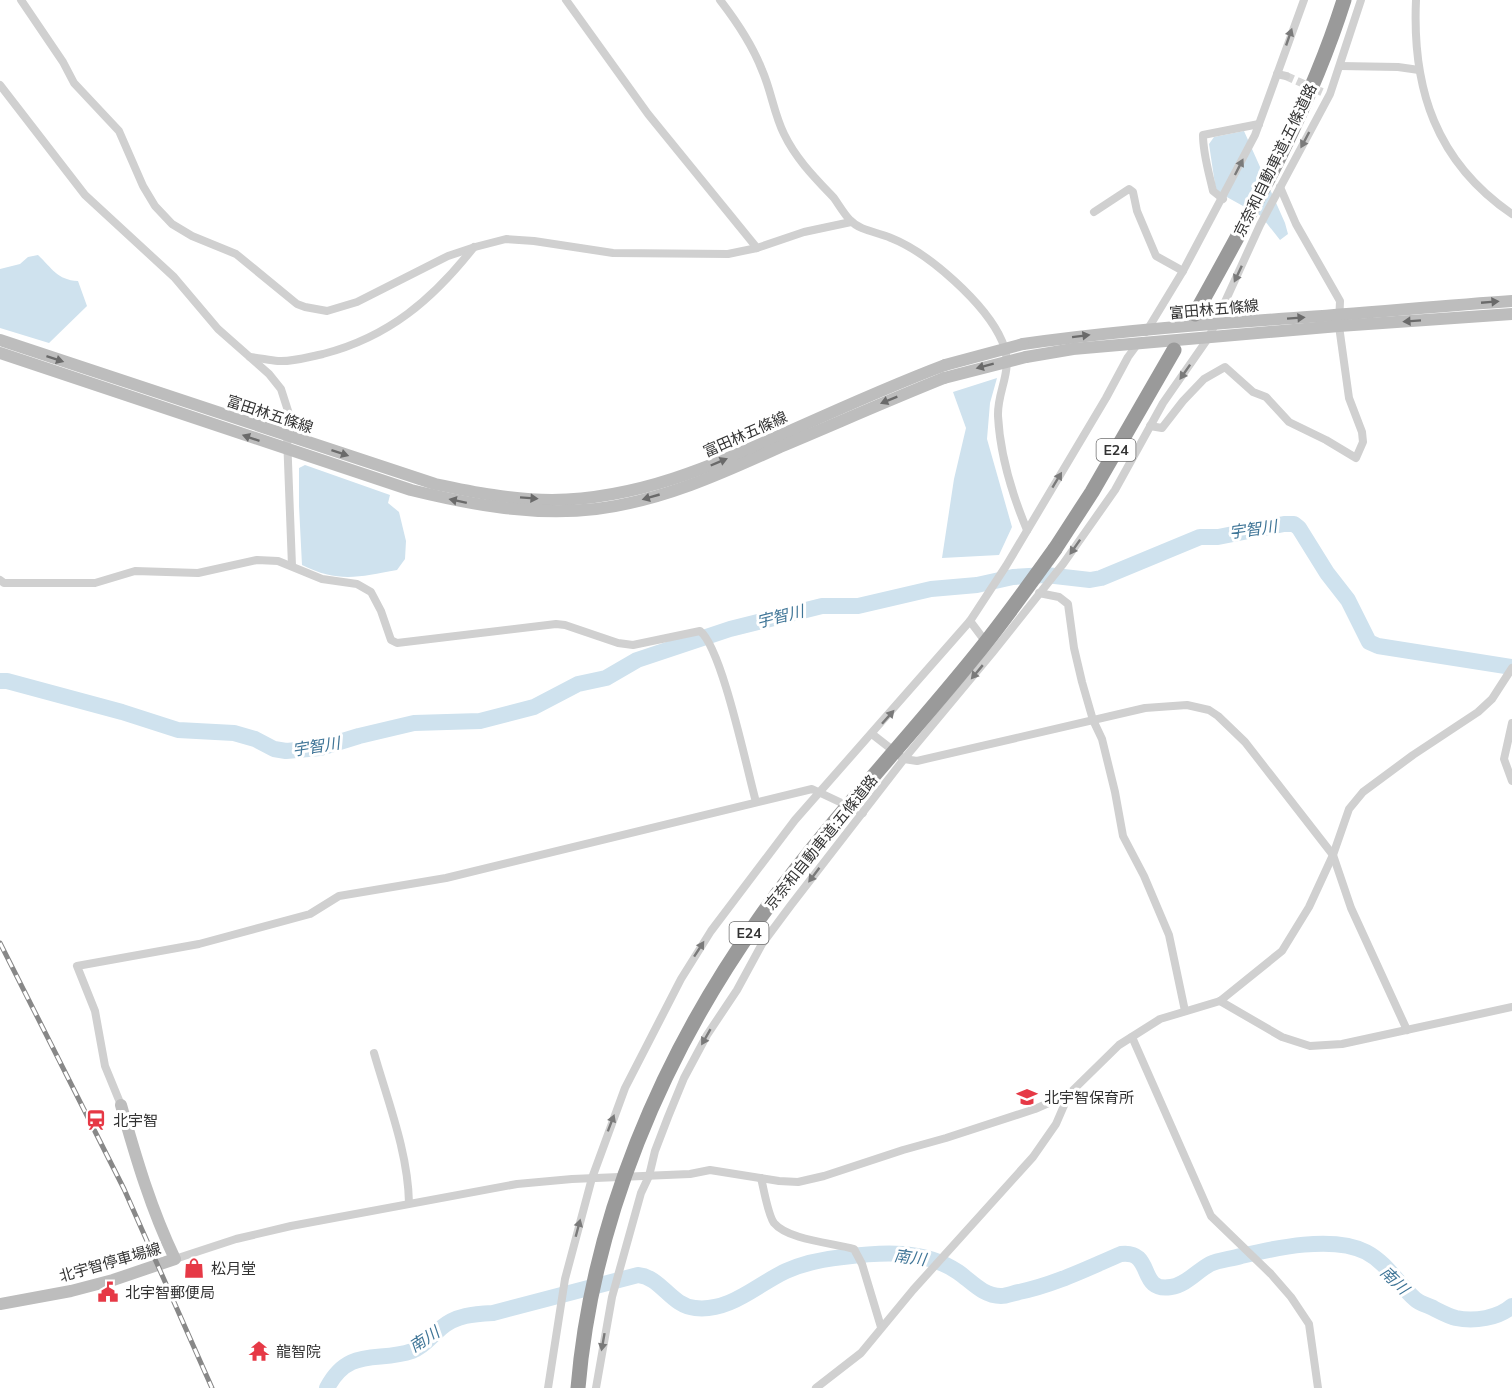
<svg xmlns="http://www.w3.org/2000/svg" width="1512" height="1388" viewBox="0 0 1512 1388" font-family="Mulish,'Noto Sans JP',sans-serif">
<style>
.water{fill:#cfe2ee}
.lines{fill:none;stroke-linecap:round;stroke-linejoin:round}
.river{stroke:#cfe2ee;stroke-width:16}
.street-tunnel{stroke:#d6d6d6;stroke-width:8;stroke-dasharray:8 4;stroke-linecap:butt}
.street{stroke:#d0d0d0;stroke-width:8}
.secondary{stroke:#bdbdbd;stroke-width:12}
.highway{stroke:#9a9a9a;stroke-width:15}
.rail-casing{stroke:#888;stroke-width:5}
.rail{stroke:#fff;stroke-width:3;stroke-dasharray:9;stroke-linecap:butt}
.secondary-bridge{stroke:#bdbdbd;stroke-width:12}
.highway-bridge{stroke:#9a9a9a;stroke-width:15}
.oneway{fill:#7a7a7a}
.oneway2{fill:#6a6a6a}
.labels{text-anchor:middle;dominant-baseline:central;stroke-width:6;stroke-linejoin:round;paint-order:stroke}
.shield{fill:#fff;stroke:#707070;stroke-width:1.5}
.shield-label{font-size:14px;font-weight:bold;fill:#333}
.street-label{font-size:15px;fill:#333;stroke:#fff}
.poi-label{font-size:15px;fill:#333;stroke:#fff;text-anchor:start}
.water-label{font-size:16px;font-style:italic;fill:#3f7597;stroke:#fff}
</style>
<rect width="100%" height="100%" fill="#fff"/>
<g class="water">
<polygon points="1244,131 1285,223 1288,234 1280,240 1261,216 1216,191 1209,144 1214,137"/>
<path d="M 38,255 C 52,268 57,280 78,281 L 87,306 L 49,343 L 0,328 L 0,269 L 20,264 L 28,257 Z"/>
<polygon points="997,378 990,403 987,439 1012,527 999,555 942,558 954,479 966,428 953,392"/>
<path d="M 305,465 L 390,495 L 388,503 L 399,512 L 406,541 L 405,559 L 397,570 C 359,577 338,583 302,565 L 299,506 L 299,468 Z"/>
</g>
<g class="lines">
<g class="river">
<polyline points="0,681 7,681 122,712 178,730 234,733 255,739 274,749 286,751 320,748 359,736 414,723 480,721 534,707 578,684 606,678 637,660 730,629 822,606 858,606 931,589 977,585 1013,577 1046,575 1090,580 1101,578 1200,537 1218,537 1284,524 1294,524 1299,528 1327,573 1348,600 1369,642 1378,646 1512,667"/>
<path d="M 327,1388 C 349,1346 378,1363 412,1351 C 425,1346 431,1336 441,1328 C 456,1315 474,1314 493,1313 L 638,1275 C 661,1277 671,1306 695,1308 C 730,1312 756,1285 786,1271 C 804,1263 824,1259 843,1257 C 882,1252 924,1249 958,1272 C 971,1281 983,1296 1001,1296 C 1007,1296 1013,1293 1019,1292 C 1054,1285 1088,1268 1121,1254 C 1155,1250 1137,1293 1171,1287 C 1186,1285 1197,1271 1210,1264 C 1219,1260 1231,1259 1241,1256 C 1275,1248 1333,1235 1366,1252 C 1387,1263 1398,1284 1415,1299 C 1419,1303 1426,1305 1431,1307 C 1439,1311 1448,1316 1456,1318 C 1474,1322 1499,1318 1512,1306"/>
</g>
<polyline class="street-tunnel" points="1286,76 1322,92"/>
<g class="street">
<polyline points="21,0 63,62 74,83 119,131 143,186 155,206 172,224 192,236 236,254 297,304 305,307 327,311 357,302 448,256 475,247 506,239 534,241 613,253 728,254 757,248 804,232 851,222"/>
<polyline points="566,0 648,114 757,248"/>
<path d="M 720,0 C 737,22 752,44 762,70 C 771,90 774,114 784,134 C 796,159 815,178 834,198 C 839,205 844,214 850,220 C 860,231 878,232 891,238 C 929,253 986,304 1002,341 C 1015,370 997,389 998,416 C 1000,455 1012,494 1027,530"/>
<path d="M 1416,0 C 1412,89 1436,162 1512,214"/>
<polyline points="1340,66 1398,67 1419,70"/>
<polyline points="1277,74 1286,76"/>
<polyline points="0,85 85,195 174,277 218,329 269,374 281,389 290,417 287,436 292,566"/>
<path d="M 1223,199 L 1213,191 C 1209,173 1203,154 1203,135 L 1259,124"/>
<polyline points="1094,212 1129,189 1133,192 1137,211 1156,256 1183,271"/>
<polyline points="1146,332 1183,271 1255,135 1304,0"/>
<path d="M 250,357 C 259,358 269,360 278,361 C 293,362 308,357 323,354 C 389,337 433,299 474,247"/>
<polyline points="1150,426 1162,428 1183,401 1204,379 1225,367 1253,392 1266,397 1289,422 1326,440 1356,458 1363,442 1362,432 1349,398 1339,326 1340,301 1296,224 1280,187"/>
<path d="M 0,580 L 4,583 L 95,583 L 135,571 L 198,573 L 257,560 L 278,561 L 322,579 L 357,584 L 371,592 L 381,611 L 391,640 L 397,643 L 556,624 L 565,625 L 618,643 L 633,645 L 700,631 C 722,648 747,770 756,802"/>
<polyline points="1039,593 1059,597 1068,604 1074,648 1082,682 1093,720 1102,739 1115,792 1123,836 1144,876 1169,935 1185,1011"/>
<polyline points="970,621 988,645"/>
<polyline points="1512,723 1504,759 1512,781"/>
<polyline points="872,734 904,759 917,761 1145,708 1187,705 1209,710 1218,716 1245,742 1333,855 1351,908 1407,1030"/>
<polyline points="1220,1001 1282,1037 1310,1046 1342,1044 1512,1007"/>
<polyline points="1132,1037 1211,1216 1271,1274 1291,1297 1309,1324 1318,1388"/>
<path d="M 374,1053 C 388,1102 408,1152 409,1203"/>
<polyline points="121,1105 105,1066 95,1011 77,966 199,944 310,914 339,896 446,878 812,789 863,813"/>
<path d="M 761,1178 C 764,1190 768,1215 774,1223 C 788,1240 833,1243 854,1249 L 862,1264 L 881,1327"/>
<polyline points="175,1259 236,1239 291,1226 517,1184 572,1179 690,1174 710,1170 779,1181 798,1182 824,1176 903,1150 946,1138 1035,1109 1069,1094 1119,1045 1160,1019 1220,1001 1282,951 1309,907 1333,855 1349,809 1363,792 1413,755 1478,712 1492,699 1512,668"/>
<polyline points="548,1388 565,1279 592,1178 625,1088 681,979 711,931 795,820 970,621 1006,566 1106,398 1128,357 1139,342"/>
<polyline points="596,1388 612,1297 641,1193 649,1176 655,1151 668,1117 684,1078 707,1035 737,990 762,944 791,905 904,759 993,652 1063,564 1115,490 1163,403 1209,337 1260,225 1330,94 1361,0"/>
<polyline points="816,1388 861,1353 913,1290 1033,1157 1056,1124 1069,1094"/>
</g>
<g class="secondary">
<path d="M 0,340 L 435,484 C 473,492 513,500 552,500 C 639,499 712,466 790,431 C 841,408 892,385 945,365"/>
<path d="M 1023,344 C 1113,331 1204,324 1294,318 C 1367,313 1439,306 1512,301"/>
<path d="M 0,353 L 411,490 C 472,505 533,516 596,509 C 661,501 721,474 780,447 C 835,424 889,400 944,378"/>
<polyline points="1026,357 1073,349 1339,326 1512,314"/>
<path d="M 0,1304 L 71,1291 L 113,1280 L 175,1259 C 151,1209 136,1158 121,1105"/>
</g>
<g class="highway">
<path d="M 1195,314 C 1251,213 1309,111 1344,0"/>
<polyline points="1055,549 1092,492 1174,350"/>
</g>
<g class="rail-casing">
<polyline id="rail" points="0,943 124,1189 212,1388"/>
</g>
<use href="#rail" class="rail"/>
<g class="secondary-bridge">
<polyline points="945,365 1023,344"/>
<polyline points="944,378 1026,357"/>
</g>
<path class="highway-bridge" d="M 578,1388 C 592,1220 662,1056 759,919 C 825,826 904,744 975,656 C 1003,622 1029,585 1055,549"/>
</g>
<defs><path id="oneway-solid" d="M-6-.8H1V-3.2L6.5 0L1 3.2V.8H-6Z" transform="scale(1.5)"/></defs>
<g class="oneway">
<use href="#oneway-solid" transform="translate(1289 37) rotate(-71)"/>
<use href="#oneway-solid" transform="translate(1305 140) rotate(118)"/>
<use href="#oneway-solid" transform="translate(1239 167) rotate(-63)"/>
<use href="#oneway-solid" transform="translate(1238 274) rotate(115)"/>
<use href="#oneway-solid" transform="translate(1185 372) rotate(125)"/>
<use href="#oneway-solid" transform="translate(1057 480) rotate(-59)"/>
<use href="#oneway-solid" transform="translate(1075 547) rotate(125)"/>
<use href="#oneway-solid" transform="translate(977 672) rotate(130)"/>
<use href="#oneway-solid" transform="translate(888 717) rotate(-48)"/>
<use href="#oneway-solid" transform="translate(814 875) rotate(127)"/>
<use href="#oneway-solid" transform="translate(699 949) rotate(-57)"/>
<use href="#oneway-solid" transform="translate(706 1037) rotate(120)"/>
<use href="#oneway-solid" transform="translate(611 1123) rotate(-69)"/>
<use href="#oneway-solid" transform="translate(578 1228) rotate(-75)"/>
<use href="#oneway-solid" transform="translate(603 1342) rotate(100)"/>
</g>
<g class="oneway2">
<use href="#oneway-solid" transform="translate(1490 302) rotate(-5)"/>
<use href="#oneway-solid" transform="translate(1296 318) rotate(-4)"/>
<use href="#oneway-solid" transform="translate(1412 321) rotate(176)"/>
<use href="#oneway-solid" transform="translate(1081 336) rotate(-7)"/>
<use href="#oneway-solid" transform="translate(55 359) rotate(18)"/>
<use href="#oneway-solid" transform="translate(985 366) rotate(165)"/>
<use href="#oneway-solid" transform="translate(889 400) rotate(158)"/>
<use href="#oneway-solid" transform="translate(251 438) rotate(-161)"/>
<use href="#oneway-solid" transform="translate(340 453) rotate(18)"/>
<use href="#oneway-solid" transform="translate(719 462) rotate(-23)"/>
<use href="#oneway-solid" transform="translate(651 497) rotate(164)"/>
<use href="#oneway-solid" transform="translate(529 498) rotate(4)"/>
<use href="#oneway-solid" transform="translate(458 501) rotate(-168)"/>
</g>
<defs>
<g id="school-bare" transform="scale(1.62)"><path d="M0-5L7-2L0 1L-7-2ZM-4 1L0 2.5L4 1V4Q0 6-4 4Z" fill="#e63946" stroke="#fff" stroke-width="2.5" paint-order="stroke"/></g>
<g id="station-bare" transform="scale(1.62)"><path d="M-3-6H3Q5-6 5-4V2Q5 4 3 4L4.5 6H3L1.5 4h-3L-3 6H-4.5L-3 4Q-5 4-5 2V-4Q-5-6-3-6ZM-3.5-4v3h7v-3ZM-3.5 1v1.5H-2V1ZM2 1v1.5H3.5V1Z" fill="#e63946" stroke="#fff" stroke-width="2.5" paint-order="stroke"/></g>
<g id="shop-bare" transform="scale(1.62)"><path d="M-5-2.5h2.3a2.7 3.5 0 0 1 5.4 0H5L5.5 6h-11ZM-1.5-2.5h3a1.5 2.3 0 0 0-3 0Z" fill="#e63946" stroke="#fff" stroke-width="2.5" paint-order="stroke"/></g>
<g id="civic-bare" transform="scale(1.62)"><path d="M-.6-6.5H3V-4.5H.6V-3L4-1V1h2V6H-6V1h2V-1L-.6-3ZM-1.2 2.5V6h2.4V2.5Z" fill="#e63946" stroke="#fff" stroke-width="2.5" paint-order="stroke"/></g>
<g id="temple-bare" transform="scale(1.62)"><path d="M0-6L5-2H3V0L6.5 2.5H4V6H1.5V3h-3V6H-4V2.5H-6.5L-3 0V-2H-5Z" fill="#e63946" stroke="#fff" stroke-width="2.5" paint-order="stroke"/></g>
</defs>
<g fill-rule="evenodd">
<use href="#school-bare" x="1027" y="1097"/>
<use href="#station-bare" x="96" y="1120"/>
<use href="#shop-bare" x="194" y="1268"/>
<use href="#civic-bare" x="108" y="1292"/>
<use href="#temple-bare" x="259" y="1351"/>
</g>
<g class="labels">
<g class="shield">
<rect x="1096.5" y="439" width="39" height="22" rx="4.5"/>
<rect x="729.5" y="922" width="39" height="22" rx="4.5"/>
</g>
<g class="shield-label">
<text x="1116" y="450">E24</text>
<text x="749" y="933">E24</text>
</g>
<g class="street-label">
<text transform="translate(1275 160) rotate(-64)">京奈和自動車道;五條道路</text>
<text transform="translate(1214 309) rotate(-5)">富田林五條線</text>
<text transform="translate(270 414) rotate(18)">富田林五條線</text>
<text transform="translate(745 434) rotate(-24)">富田林五條線</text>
<text transform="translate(821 842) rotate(-51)">京奈和自動車道;五條道路</text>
<text transform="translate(110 1262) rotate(-16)">北宇智停車場線</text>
</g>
<g class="poi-label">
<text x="1044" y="1097">北宇智保育所</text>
<text x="113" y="1120">北宇智</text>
<text x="211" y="1268">松月堂</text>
<text x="125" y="1292">北宇智郵便局</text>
<text x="276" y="1351">龍智院</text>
</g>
<g class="water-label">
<text transform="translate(1253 529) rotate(-8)">宇智川</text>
<text transform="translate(780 616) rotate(-14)">宇智川</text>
<text transform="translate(316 746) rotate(-9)">宇智川</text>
<text transform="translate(910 1257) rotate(8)">南川</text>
<text transform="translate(1395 1280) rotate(44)">南川</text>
<text transform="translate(424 1339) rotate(-33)">南川</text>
</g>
</g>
</svg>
